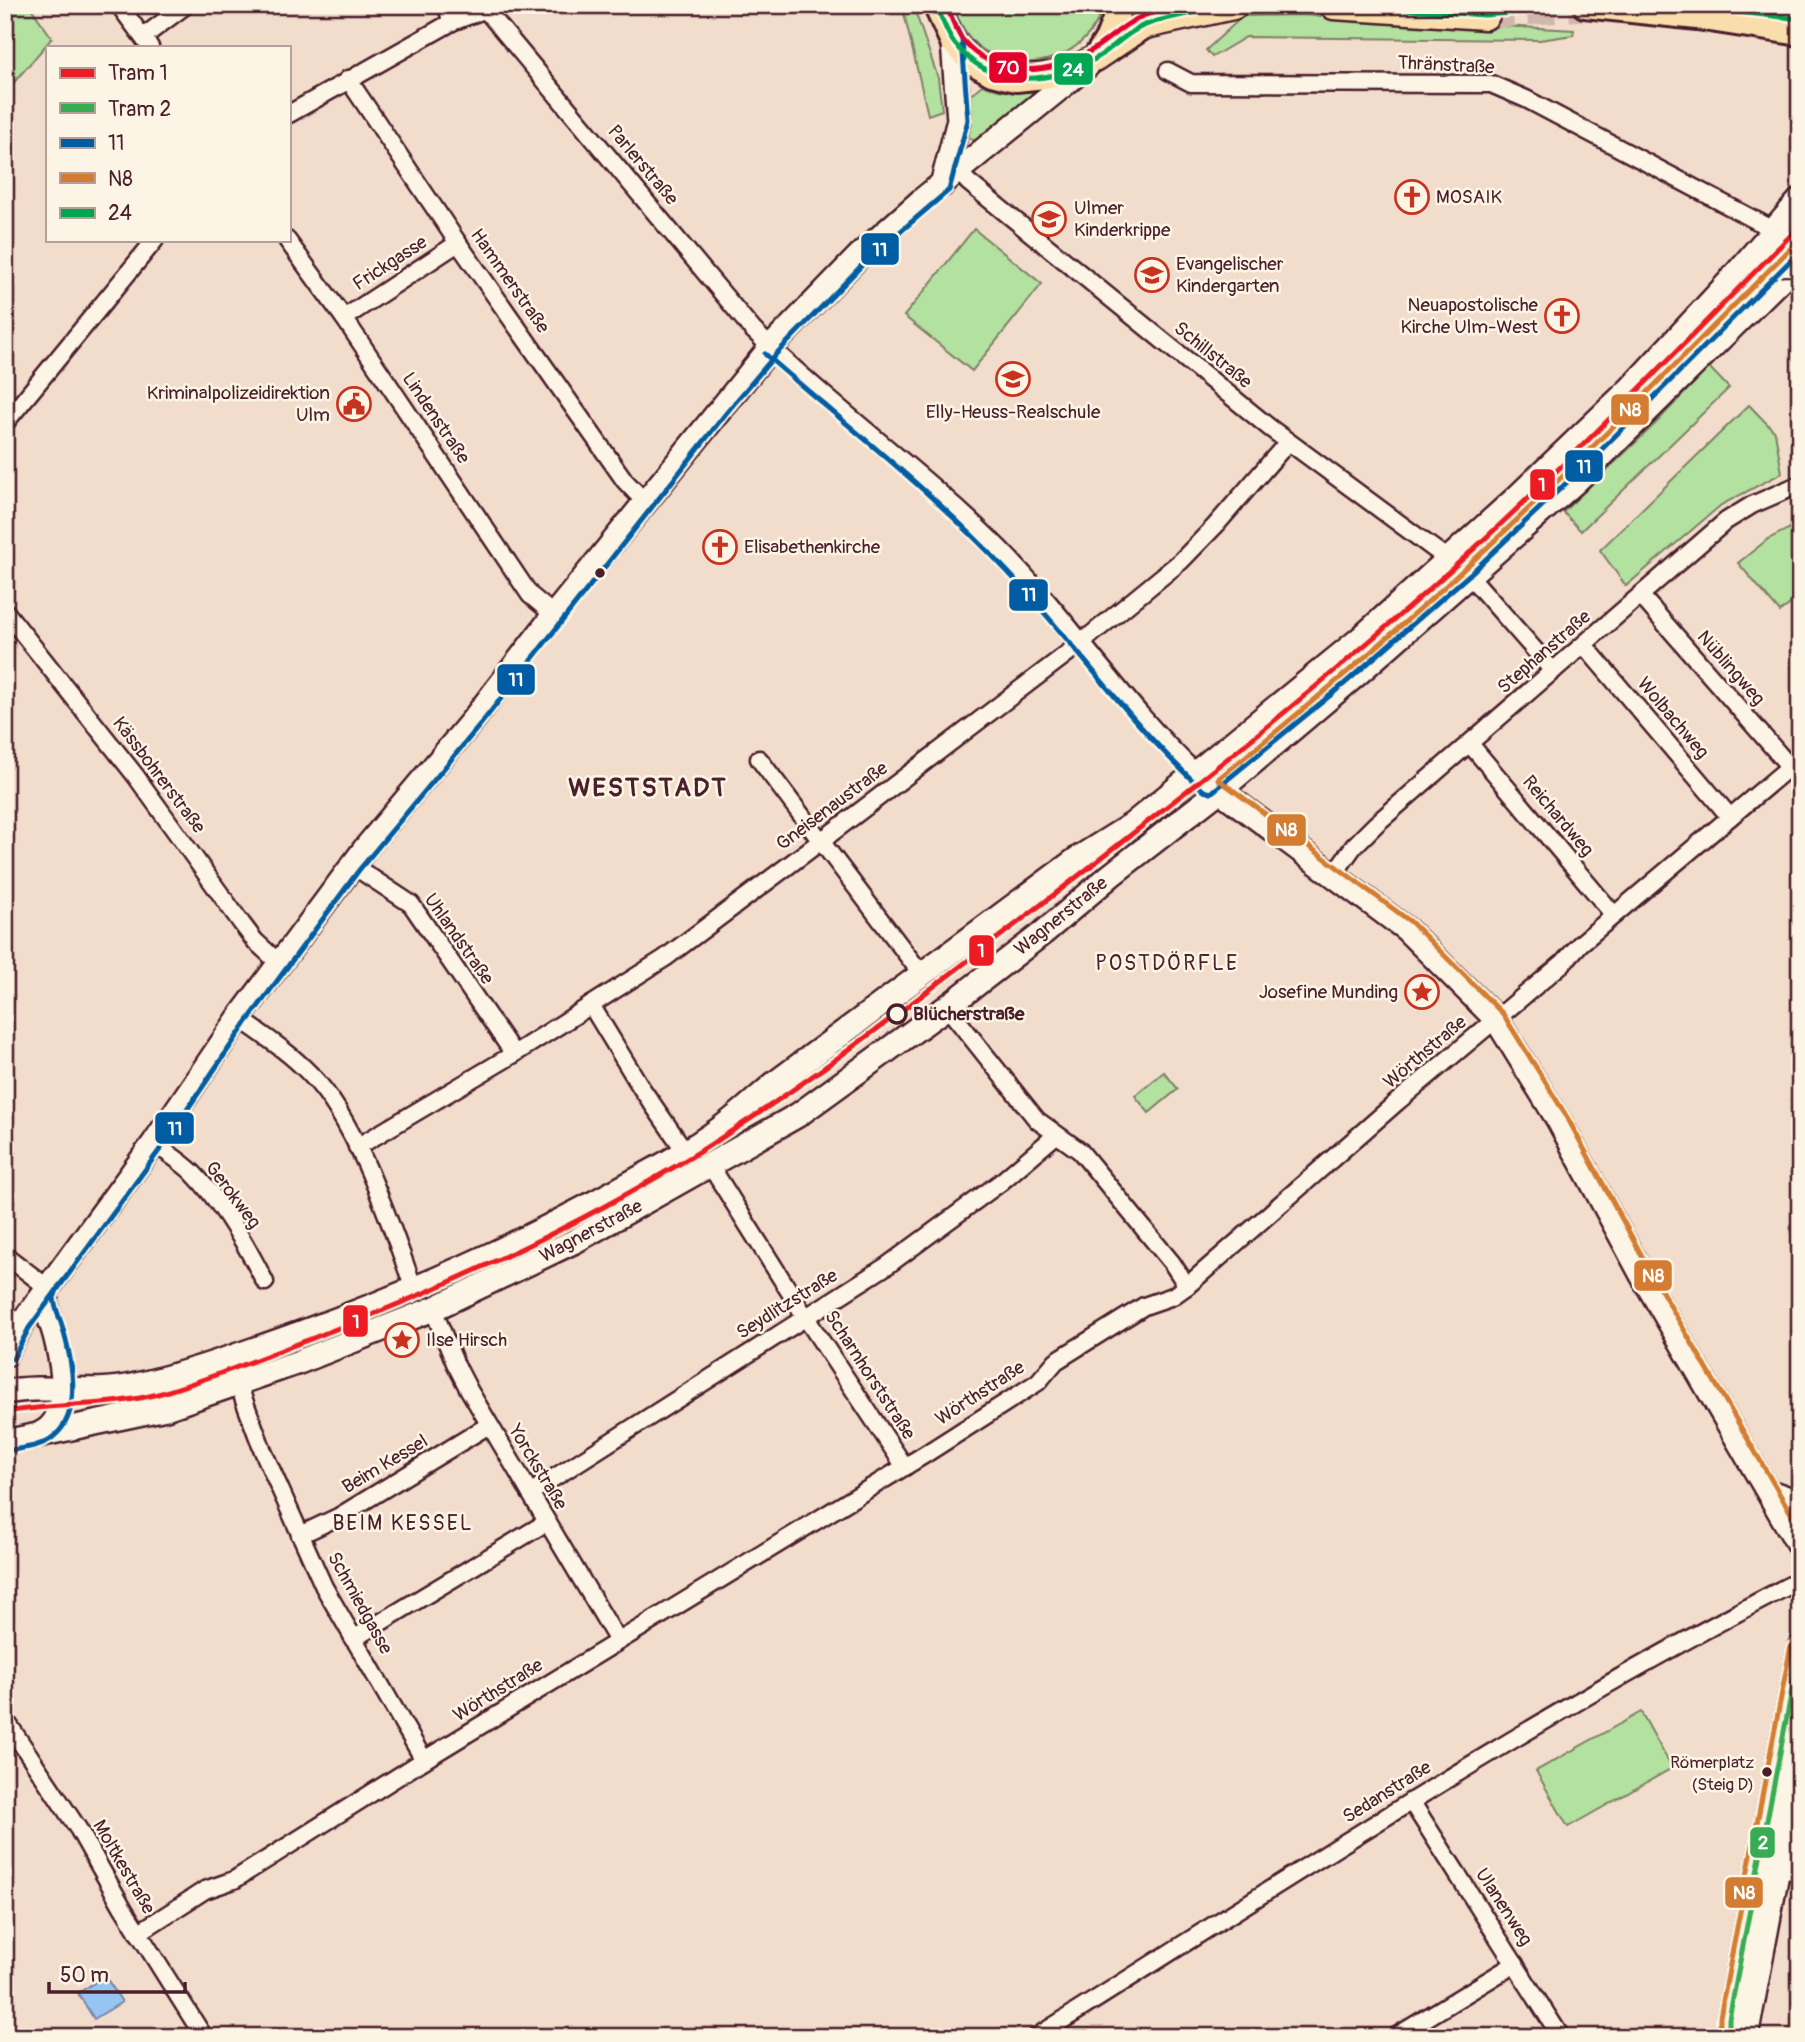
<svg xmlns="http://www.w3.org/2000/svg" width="1805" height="2042" viewBox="0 0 1805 2042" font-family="Pangolin,sans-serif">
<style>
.green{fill:#b2e1a0;stroke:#7e8066;stroke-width:2}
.water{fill:#97c5f2;stroke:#7883a2;stroke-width:2}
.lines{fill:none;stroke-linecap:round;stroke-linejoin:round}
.highway-tunnel{stroke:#d0b7ac;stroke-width:28;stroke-dasharray:28 14;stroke-linecap:butt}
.street-casing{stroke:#4a1f2b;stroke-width:21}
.secondary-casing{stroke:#4a1f2b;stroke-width:28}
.primary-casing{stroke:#4a1f2b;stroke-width:30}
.highway-casing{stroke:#4a1f2b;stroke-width:33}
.street{stroke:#fcf5e5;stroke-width:16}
.secondary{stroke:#fcf5e5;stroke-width:23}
.primary{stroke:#f9ddab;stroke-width:24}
.highway{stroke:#f9ddab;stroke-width:28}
.tram{stroke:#4a1f2b;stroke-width:2}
.bus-1-casing{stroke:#fcf5e5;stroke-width:10}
.bus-2-casing{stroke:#fcf5e5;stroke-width:10}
.bus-3-casing{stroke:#fcf5e5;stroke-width:10}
.bus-4-casing{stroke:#fcf5e5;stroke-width:10}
.bus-1{stroke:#005da3;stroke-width:5}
.bus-2{stroke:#d47d32;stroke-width:5}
.bus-3{stroke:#00a651;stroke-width:5}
.bus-4{stroke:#e4002b;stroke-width:5}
.tram-1-casing{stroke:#fcf5e5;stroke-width:10}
.tram-2-casing{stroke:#fcf5e5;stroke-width:10}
.tram-1{stroke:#ed1b24;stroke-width:5}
.tram-2{stroke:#38ac53;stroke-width:5}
.bus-dot{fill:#4a1f2b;stroke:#fcf5e5;stroke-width:2.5}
.stop-dot{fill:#fcf5e5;stroke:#4a1f2b;stroke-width:3.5}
.labels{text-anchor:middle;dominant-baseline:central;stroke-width:5;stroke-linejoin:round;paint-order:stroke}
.bus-label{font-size:17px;fill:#4a1f2b;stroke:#fcf5e5;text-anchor:end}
.street-label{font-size:19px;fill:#4a1f2b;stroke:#fcf5e5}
.poi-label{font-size:19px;fill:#4a1f2b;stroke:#fcf5e5;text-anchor:start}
.stop-label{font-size:19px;font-weight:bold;fill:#4a1f2b;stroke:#fcf5e5;text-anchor:start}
.neighbourhood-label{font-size:21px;letter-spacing:2px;fill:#4a1f2b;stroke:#fcf5e5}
.district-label{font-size:26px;font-weight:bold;letter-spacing:2px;fill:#4a1f2b;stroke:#fcf5e5}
.line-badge{stroke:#fcf5e5;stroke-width:2.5}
.badge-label{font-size:19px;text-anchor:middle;font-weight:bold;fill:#fff}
</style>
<rect width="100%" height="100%" fill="#f2ddcc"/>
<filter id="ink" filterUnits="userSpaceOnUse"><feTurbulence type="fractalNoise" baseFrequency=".0143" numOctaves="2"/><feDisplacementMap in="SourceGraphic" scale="14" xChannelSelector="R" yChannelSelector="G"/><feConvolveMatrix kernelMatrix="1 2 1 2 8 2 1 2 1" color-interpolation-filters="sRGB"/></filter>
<g filter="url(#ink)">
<g class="green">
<polygon points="5,5 29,5 52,38 5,93"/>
<polygon points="902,5 913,5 938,78 942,110 928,115"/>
<path d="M 952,5 L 1103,5 C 1091,58 1024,78 982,49 C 967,39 959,21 952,5 Z"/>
<polygon points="1298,15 1574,30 1573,35 1540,40 1246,37 1212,57 1206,50 1243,16"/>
<polygon points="982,85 1003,91 1035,92 1036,96 981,144 968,137 970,95"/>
<polygon points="974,229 1042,284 972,371 904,316"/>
<polygon points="1709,367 1729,388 1581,531 1563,512 1656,423"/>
<polygon points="1749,405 1775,432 1782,473 1721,505 1626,586 1600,550"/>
<polygon points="1800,523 1800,596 1780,612 1738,563 1768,539"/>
<polygon points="1164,1072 1178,1089 1149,1113 1135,1096"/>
<polygon points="1641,1712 1672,1768 1568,1827 1536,1771"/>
</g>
<polygon class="water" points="105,1976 122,2002 94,2019 78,1993"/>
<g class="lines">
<g class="highway-tunnel">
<polyline points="1721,10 1800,19"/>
<polyline points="1485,15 1600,5"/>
</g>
<g class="street-casing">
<g id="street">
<polyline points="119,5 150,47"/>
<polyline points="446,5 452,22"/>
<path d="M 485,9 L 753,330 C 831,407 922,471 1000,549 C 1070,620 1124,705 1196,773"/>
<polyline points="143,37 186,5"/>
<polyline points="1168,71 1191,83 1491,84 1526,99 1774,230 1800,258"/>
<polyline points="348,79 458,243 625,481 645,502"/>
<polyline points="289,114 452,22 497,5"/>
<polyline points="959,171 968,182 1270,428 1449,560"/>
<polyline points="287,240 344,318 530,595 554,615"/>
<polyline points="344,318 458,243"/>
<polyline points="5,423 155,240"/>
<polyline points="1469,575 1553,671"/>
<polyline points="1641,596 1790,767"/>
<polyline points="5,611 135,775 242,924 255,941 279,963"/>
<polyline points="1584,645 1730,817"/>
<polyline points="1470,744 1614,915"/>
<polyline points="759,759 923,976"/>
<polyline points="352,865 411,904 514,1054"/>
<polyline points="1333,875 1354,846 1376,824 1726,521 1752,505 1800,484"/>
<polyline points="591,1005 642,1089 685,1151"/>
<polyline points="947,1007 1037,1120 1080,1151 1172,1263 1187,1286"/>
<path d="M 239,1018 C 263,1035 289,1052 310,1074 C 357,1121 391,1226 414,1289"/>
<path d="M 154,1143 C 167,1153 182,1162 193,1173 C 223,1204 246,1244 265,1282"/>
<polyline points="357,1147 514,1054 665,958 821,841 1081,643 1181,561 1215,526 1288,442"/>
<polyline points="710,1165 806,1318 905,1467"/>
<polyline points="5,1255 48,1288"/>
<polyline points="433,1309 455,1363 469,1390 618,1641"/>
<polyline points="238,1384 263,1451 324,1587 424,1760"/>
<polyline points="1766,1487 1800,1499"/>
<polyline points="530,1493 888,1265 1001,1182 1056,1135"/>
<polyline points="300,1535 338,1517 489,1425"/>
<polyline points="353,1639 547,1522"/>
<polyline points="5,1719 79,1830 123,1908 204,2037"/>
<polyline points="1411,1801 1561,2037"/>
<polyline points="1779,1869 1800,1872"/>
<polyline points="138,1933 205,1890 234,1880 424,1760 924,1455 1038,1382 1056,1361 1144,1306 1173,1296 1187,1286 1397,1102 1563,963 1580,944 1800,758"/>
<path d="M 1036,2037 C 1287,1880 1535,1715 1800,1580"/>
<polyline points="1395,2037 1515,1964"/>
</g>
</g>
<g class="secondary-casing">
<g id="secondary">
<polyline points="942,185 959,120 953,42"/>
<polyline points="1207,781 1406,929 1496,1019 1559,1121 1642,1275 1800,1547"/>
<polyline points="5,1355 22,1323 154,1143 239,1018 364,850 473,720 554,615 771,347 860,255 922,200 1087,66"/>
<path d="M 5,1392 C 47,1384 90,1395 132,1386 C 188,1374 244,1353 298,1334 C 406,1295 511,1249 612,1193 C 649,1173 687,1153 721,1128 C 740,1115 756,1099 774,1084 L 1077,859 L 1133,824 L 1360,639 L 1514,500 L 1631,388 L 1729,282 L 1800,200"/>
<path d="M 40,1434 C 74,1418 63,1366 55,1335 C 51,1320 42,1303 48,1288"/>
<polyline points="5,1442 166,1408 299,1362 433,1309 575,1241 798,1115 947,1007 1043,933 1111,875 1219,791 1356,675 1575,482 1800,260"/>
<polyline points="1729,2037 1729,2019 1800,1647"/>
<polyline points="1746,2037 1800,1752"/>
</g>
</g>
<g class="primary-casing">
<g id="primary">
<polyline points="936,5 953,42 971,61 992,73 1016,79 1064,74 1096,58 1162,14"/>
<polyline points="1585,5 1697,17 1800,33"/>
<polyline points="1098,54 1108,38 1121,5"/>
</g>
</g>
<g class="highway-casing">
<g id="highway">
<polyline points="1334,5 1485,15"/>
<polyline points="1146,24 1233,5"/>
</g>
</g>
<use href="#street" class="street"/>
<use href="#secondary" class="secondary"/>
<use href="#primary" class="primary"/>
<use href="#highway" class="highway"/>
<g class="tram">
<polyline points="1771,278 1786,276 1800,277"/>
<path d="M 1739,289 C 1757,272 1774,264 1800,266"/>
</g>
<g class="bus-1-casing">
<g id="bus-1">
<path d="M 765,354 C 846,425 932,491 1006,570 C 1074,642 1130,724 1204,791 L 1211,793 L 1344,684 L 1470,574 L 1598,453 L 1800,251"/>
<polyline points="13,1359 29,1328 161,1148 246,1023 359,870 480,725 727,412 777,353 866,261 949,190 968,120 962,40 946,5"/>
<path d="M 7,1451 C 22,1448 41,1447 53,1437 C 83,1414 72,1360 63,1329 C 60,1318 55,1309 54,1298 L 58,1287 L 71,1271"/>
</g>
</g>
<g class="bus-2-casing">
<g id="bus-2">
<path d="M 1800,239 C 1689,350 1580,463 1464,569 C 1385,642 1302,711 1218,779 L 1411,922 L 1503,1014 L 1567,1117 L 1650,1271 L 1800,1529"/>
<polyline points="1720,2037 1720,2017 1791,1645"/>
</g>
</g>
<g class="bus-3-casing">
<g id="bus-3">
<path d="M 936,5 C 942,17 946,33 955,44 C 991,89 1048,85 1095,59 C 1112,49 1129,30 1148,24 C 1175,15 1205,11 1232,5"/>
<polyline points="1338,5 1485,15 1597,5"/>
<polyline points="1679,5 1800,19"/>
</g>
</g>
<g class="bus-4-casing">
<path id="bus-4" d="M 946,5 C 951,16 955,30 962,39 C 996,80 1047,75 1089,52 C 1108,41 1124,23 1143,16 C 1158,10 1176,9 1191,5"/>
</g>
<use href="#bus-1" class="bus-1"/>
<use href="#bus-2" class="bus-2"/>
<use href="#bus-3" class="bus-3"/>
<use href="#bus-4" class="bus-4"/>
<g class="tram-1-casing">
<path id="tram-1" d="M 5,1412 C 56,1403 108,1407 158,1394 C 211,1379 262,1357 313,1338 C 447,1287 577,1227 699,1152 C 814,1080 921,996 1029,914 C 1174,802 1319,689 1455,566 C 1575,458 1686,341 1800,226"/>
</g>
<g class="tram-2-casing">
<polyline id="tram-2" points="1729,2037 1729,2019 1800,1648"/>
</g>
<use href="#tram-1" class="tram-1"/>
<use href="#tram-2" class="tram-2"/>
</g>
</g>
<defs>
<g id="church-ring" transform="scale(1.75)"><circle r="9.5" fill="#fcf5e5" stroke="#c8321e" stroke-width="1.5"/><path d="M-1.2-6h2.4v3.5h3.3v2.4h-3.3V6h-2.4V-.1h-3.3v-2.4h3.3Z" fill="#c8321e"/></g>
<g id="school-ring" transform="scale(1.75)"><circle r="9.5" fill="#fcf5e5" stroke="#c8321e" stroke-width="1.5"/><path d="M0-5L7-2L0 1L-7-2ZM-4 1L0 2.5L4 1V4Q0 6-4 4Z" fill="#c8321e"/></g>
<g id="civic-ring" transform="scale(1.75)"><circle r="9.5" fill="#fcf5e5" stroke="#c8321e" stroke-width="1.5"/><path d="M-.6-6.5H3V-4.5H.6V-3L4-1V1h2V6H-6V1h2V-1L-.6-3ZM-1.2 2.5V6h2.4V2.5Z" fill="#c8321e"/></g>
<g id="sight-ring" transform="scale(1.75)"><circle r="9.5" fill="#fcf5e5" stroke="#c8321e" stroke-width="1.5"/><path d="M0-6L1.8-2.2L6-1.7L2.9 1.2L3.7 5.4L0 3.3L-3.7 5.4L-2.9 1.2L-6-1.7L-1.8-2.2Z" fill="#c8321e"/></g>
</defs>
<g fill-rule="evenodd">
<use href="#church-ring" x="1412" y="197"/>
<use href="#school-ring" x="1049" y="219"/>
<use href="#school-ring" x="1152" y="275"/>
<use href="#church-ring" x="1562" y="316"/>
<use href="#school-ring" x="1013" y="379"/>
<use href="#civic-ring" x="354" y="404"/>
<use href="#church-ring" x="720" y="547"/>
<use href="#sight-ring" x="1422" y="992"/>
<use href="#sight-ring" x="402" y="1340"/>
</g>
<g class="bus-dot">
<circle cx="600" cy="573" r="6"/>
<circle cx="1767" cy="1772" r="6"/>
</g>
<circle class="stop-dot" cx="897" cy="1014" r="9"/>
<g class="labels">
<g class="bus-label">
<text x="1754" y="1762">Römerplatz<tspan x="1754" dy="22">(Steig D)</tspan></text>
</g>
<g class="street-label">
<text transform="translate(1446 65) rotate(3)">Thränstraße</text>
<text transform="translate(643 165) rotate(50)">Parlerstraße</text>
<text transform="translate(390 263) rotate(-33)">Frickgasse</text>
<text transform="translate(510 281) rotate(55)">Hammerstraße</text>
<text transform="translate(1213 355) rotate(39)">Schillstraße</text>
<text transform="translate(436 418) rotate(56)">Lindenstraße</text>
<text transform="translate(1544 652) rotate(-41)">Stephanstraße</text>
<text transform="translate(1731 668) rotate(49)">Nüblingweg</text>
<text transform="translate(1673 718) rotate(50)">Wolbachweg</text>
<text transform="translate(159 775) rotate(53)">Kässbohrerstraße</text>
<text transform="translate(832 806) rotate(-37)">Gneisenaustraße</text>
<text transform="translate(1558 816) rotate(50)">Reichardweg</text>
<text transform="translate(1061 916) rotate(-39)">Wagnerstraße</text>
<text transform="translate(459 939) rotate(55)">Uhlandstraße</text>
<text transform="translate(1425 1052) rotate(-40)">Wörthstraße</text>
<text transform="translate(233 1195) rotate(53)">Gerokweg</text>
<text transform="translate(591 1231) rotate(-28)">Wagnerstraße</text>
<text transform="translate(787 1304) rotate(-32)">Seydlitzstraße</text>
<text transform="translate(870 1375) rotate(57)">Scharnhorststraße</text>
<text transform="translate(980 1393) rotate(-33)">Wörthstraße</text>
<text transform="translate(385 1464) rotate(-31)">Beim Kessel</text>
<text transform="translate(538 1467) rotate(59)">Yorckstraße</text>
<text transform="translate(360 1603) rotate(61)">Schmiedgasse</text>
<text transform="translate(498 1690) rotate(-32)">Wörthstraße</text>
<text transform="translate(1387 1792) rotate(-32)">Sedanstraße</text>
<text transform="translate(124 1867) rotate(60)">Moltkestraße</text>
<text transform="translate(1504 1907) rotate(57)">Ulanenweg</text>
</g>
<g class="poi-label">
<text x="1436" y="197">MOSAIK</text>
<text x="1074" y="208">Ulmer<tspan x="1074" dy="22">Kinderkrippe</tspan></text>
<text x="1176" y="264">Evangelischer<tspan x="1176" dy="22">Kindergarten</tspan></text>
<text x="1538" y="305" text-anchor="end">Neuapostolische<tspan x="1538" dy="22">Kirche Ulm-West</tspan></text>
<text x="330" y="393" text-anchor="end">Kriminalpolizeidirektion<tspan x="330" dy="22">Ulm</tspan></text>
<text x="1013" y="412" text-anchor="middle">Elly-Heuss-Realschule</text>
<text x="744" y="547">Elisabethenkirche</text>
<text x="1398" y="992" text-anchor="end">Josefine Munding</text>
<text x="426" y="1340">Ilse Hirsch</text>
</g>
<g class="stop-label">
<text x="913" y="1014">Blücherstraße</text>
</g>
<g class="neighbourhood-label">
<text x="1167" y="963">POSTDÖRFLE</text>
<text x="403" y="1523">BEIM KESSEL</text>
</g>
<g class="district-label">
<text x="648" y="788">WESTSTADT</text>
</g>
</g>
<g class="line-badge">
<rect x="988" y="51" width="40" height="33" rx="7" fill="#e4002b"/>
<rect x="1053" y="52" width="41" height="34" rx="7" fill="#00a651"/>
<rect x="860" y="232" width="40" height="34" rx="7" fill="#005da3"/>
<rect x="1610" y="393" width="40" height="33" rx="7" fill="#d47d32"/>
<rect x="1564" y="449" width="40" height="34" rx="7" fill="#005da3"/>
<rect x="1529" y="468" width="27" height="33" rx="7" fill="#ed1b24"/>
<rect x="1008" y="578" width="41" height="34" rx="7" fill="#005da3"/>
<rect x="496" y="663" width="40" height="33" rx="7" fill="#005da3"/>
<rect x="1266" y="813" width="41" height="34" rx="7" fill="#d47d32"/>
<rect x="968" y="934" width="27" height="33" rx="7" fill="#ed1b24"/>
<rect x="154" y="1111" width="41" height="34" rx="7" fill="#005da3"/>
<rect x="1633" y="1259" width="40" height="33" rx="7" fill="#d47d32"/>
<rect x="342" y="1304" width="27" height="34" rx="7" fill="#ed1b24"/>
<rect x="1749" y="1826" width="27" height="33" rx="7" fill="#38ac53"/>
<rect x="1724" y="1876" width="40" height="33" rx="7" fill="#d47d32"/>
</g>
<g class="badge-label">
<text x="1008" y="74">70</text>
<text x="1073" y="76">24</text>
<text x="880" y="256">11</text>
<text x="1630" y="416">N8</text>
<text x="1584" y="473">11</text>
<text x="1542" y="491">1</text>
<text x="1029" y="601">11</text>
<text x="516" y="686">11</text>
<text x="1286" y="836">N8</text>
<text x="981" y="957">1</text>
<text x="175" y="1135">11</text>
<text x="1653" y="1282">N8</text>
<text x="356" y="1328">1</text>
<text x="1763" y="1849">2</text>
<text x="1744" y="1899">N8</text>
</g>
<rect width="1805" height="2042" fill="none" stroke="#fcf5e5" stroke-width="28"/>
<rect x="14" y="14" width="1777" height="2014" fill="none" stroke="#4a1f2b" stroke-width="2.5" filter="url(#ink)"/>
<rect x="46" y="46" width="245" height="196" fill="#fcf5e5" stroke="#b59f9b" stroke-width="2"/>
<rect x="60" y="68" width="35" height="10" fill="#ed1b24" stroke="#b59f9b" stroke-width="2"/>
<text x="108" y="80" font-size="21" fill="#4a1f2b">Tram 1</text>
<rect x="60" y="103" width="35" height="10" fill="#38ac53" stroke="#b59f9b" stroke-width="2"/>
<text x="108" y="116" font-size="21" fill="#4a1f2b">Tram 2</text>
<rect x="60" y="138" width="35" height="10" fill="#005da3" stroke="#b59f9b" stroke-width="2"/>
<text x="108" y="150" font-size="21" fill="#4a1f2b">11</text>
<rect x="60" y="173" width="35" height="10" fill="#d47d32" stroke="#b59f9b" stroke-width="2"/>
<text x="108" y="186" font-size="21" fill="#4a1f2b">N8</text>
<rect x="60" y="208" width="35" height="10" fill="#00a651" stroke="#b59f9b" stroke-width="2"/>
<text x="108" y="220" font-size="21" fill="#4a1f2b">24</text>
<path d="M49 1982v10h136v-10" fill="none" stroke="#4a1f2b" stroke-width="3.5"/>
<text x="60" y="1982" font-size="21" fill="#4a1f2b" stroke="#fcf5e5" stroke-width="5" paint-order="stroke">50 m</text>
</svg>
